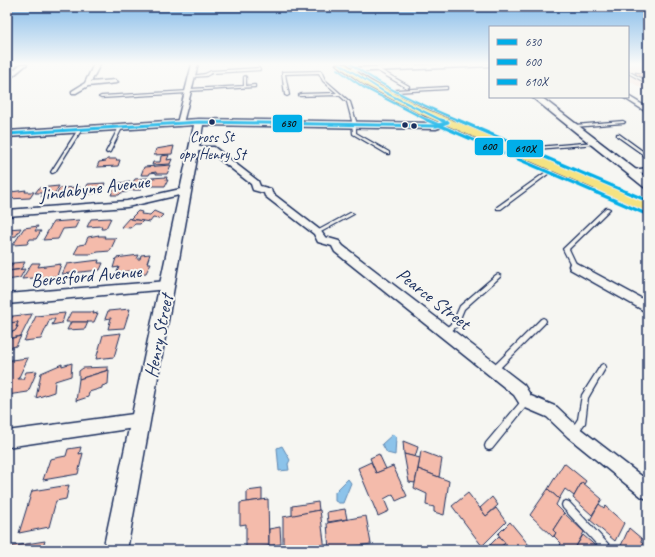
<svg xmlns="http://www.w3.org/2000/svg" width="655" height="557" font-family="Caveat,sans-serif">
<style>
.built{fill:#f5e4dd}
.water{fill:#8cc3ea;stroke:#5f88b2}
.building{fill:#f4bbab;stroke:#1b2f5e}
.lines{fill:none;stroke-linecap:round;stroke-linejoin:round}
.lane-casing{stroke:#1b2f5e;stroke-width:2.5}
.street-casing{stroke:#1b2f5e;stroke-width:3}
.secondary-casing{stroke:#1b2f5e;stroke-width:3}
.primary-casing{stroke:#1b2f5e;stroke-width:3}
.lane{fill:#f6f6f2;fill-rule:evenodd}
.street{fill:#f6f6f2;fill-rule:evenodd}
.secondary{fill:#f6f6f2;fill-rule:evenodd}
.primary{fill:#f5e382;fill-rule:evenodd}
.bus-1-far1-casing{stroke:#f6f6f2;stroke-width:3.5}
.bus-1-casing{stroke:#f6f6f2;stroke-width:5}
.bus-2-far2-casing{stroke:#f6f6f2;stroke-width:3.5}
.bus-2-far1-casing{stroke:#f6f6f2;stroke-width:5}
.bus-2-casing{stroke:#f6f6f2;stroke-width:6}
.bus-3-far2-casing{stroke:#f6f6f2;stroke-width:3.5}
.bus-3-far1-casing{stroke:#f6f6f2;stroke-width:5}
.bus-3-casing{stroke:#f6f6f2;stroke-width:6}
.bus-1-far1{stroke:#01aee8;stroke-width:2}
.bus-1{stroke:#01aee8;stroke-width:3}
.bus-2-far2{stroke:#01aee8;stroke-width:2}
.bus-2-far1{stroke:#01aee8;stroke-width:3}
.bus-2{stroke:#01aee8;stroke-width:3.5}
.bus-3-far2{stroke:#01aee8;stroke-width:2}
.bus-3-far1{stroke:#01aee8;stroke-width:3}
.bus-3{stroke:#01aee8;stroke-width:3.5}
.bus-dot{fill:#1b2f5e;stroke:#f6f6f2;stroke-width:1.5}
.labels{text-anchor:middle;stroke-width:4;stroke-linejoin:round;paint-order:stroke}
.far-bus-label{font-size:15px;fill:#1b2f5e;stroke:#f6f6f2}
.street-label{font-size:19px;fill:#1b2f5e;stroke:#f6f6f2}
.line-badge{stroke:#f6f6f2;stroke-width:1.5}
.pale-badge-label{font-size:11px;text-anchor:middle;font-weight:bold;fill:#111}
</style>
<rect width="100%" height="100%" fill="#f6f6f2"/>
<filter id="ink" filterUnits="userSpaceOnUse"><feTurbulence type="fractalNoise" baseFrequency=".025" numOctaves="2"/><feDisplacementMap in="SourceGraphic" scale="8" xChannelSelector="R" yChannelSelector="G"/><feConvolveMatrix kernelMatrix="1 2 1 2 8 2 1 2 1" color-interpolation-filters="sRGB"/></filter>
<g filter="url(#ink)">
<!-- built -->
<polygon class="built" points="628,64 648,64 648,92 628,80"/>
<!-- water -->
<g class="water">
<polygon points="393,434 396,437 395,455 387,453 382,444"/>
<polygon points="282,446 290,460 288,464 289,470 279,471 277,448"/>
<polygon points="348,479 351,483 343,503 339,503 335,501 335,492"/>
</g>
<!-- building -->
<g class="building">
<polygon points="635,72 647,74 648,77 637,76"/>
<polygon points="174,146 172,154 154,155 156,149"/>
<polygon points="169,155 167,160 172,159 170,164 152,165 153,162 160,162 161,156"/>
<polygon points="107,159 117,159 116,160 120,160 118,166 97,167 99,162 106,161"/>
<polygon points="171,165 167,174 156,174 156,172 150,173 149,175 141,175 144,167"/>
<polygon points="167,177 166,180 168,180 165,186 148,186 151,178"/>
<polygon points="148,178 145,185 142,185 141,190 128,190 135,179"/>
<polygon points="131,182 129,186 127,186 127,192 121,193 119,195 111,195 116,183"/>
<polygon points="105,183 101,193 88,194 90,190 85,190 88,184"/>
<polygon points="59,186 53,196 41,197 44,193 35,193 39,188"/>
<polygon points="80,187 76,194 56,195 60,188"/>
<polygon points="26,190 25,192 34,192 30,198 7,199 11,192"/>
<polygon points="138,211 142,212 141,214 150,215 154,211 163,215 159,219 153,218 150,222 130,219"/>
<polygon points="111,218 106,228 104,229 101,229 102,226 87,227 91,219"/>
<polygon points="129,218 130,219 143,221 140,224 135,224 130,228 121,227"/>
<polygon points="79,220 75,228 63,229 58,239 43,240 53,222"/>
<polygon points="38,226 35,231 41,231 36,239 30,239 27,244 13,245 24,228"/>
<polygon points="7,228 8,229 21,228 16,236 7,237"/>
<polygon points="99,235 98,236 105,236 104,238 116,238 110,251 98,252 91,254 74,254 79,245 85,244 88,237"/>
<polygon points="150,254 147,263 151,263 146,273 129,275 130,271 117,272 119,267 113,268 116,258 139,255 137,259 140,259 141,255"/>
<polygon points="99,260 98,263 103,263 100,270 62,274 67,264"/>
<polygon points="25,262 21,269 8,271 13,263"/>
<polygon points="13,263 8,271 25,269 20,278 7,280 7,264"/>
<polygon points="32,263 40,263 38,267 61,264 57,276 22,279"/>
<polygon points="130,309 124,328 108,329 111,318 105,319 108,311"/>
<polygon points="71,312 94,312 93,314 98,313 94,322 66,322"/>
<polygon points="65,313 62,323 52,325 55,319 50,319 41,339 24,341 36,316"/>
<polygon points="32,314 21,336 7,339 7,333 15,331 18,326 16,327 18,322 8,323 13,316"/>
<polygon points="7,316 13,316 8,323 18,322 16,327 18,326 15,331 7,333"/>
<polygon points="71,322 88,322 85,329 67,330"/>
<polygon points="121,333 114,357 96,359 103,335"/>
<polygon points="21,336 16,346 7,348 9,339"/>
<polygon points="28,358 18,379 23,379 26,372 37,371 28,392 7,395 7,367 11,360"/>
<polygon points="72,363 71,376 55,381 54,392 36,398 41,373 62,364 62,366"/>
<polygon points="108,367 108,370 79,379 79,371 83,368"/>
<polygon points="109,370 108,384 102,386 102,388 89,392 88,397 76,401 79,379"/>
<polygon points="403,441 418,447 415,457 404,454"/>
<polygon points="81,447 79,454 83,453 78,474 43,480 50,459 66,456 68,449"/>
<polygon points="421,451 442,459 439,477 418,469"/>
<polygon points="379,454 386,469 376,473 370,458"/>
<polygon points="404,454 420,458 415,483 409,482"/>
<polygon points="371,462 376,473 393,466 407,496 396,501 393,494 384,499 389,511 378,516 358,468"/>
<polygon points="564,463 586,481 584,484 582,482 574,496 565,489 559,499 548,489"/>
<polygon points="418,469 449,481 444,515 434,512 434,507 426,505 427,494 414,488"/>
<polygon points="582,482 602,499 592,515 573,498"/>
<polygon points="69,485 66,499 56,501 49,527 19,533 32,491"/>
<polygon points="262,489 262,500 247,502 247,491"/>
<polygon points="548,489 559,499 556,505 564,513 553,530 556,533 553,537 530,515"/>
<polygon points="468,493 486,516 496,508 506,522 482,546 452,506"/>
<polygon points="492,497 498,505 486,516 480,508"/>
<polygon points="268,499 269,546 246,550 246,524 240,525 240,503"/>
<polygon points="318,502 319,510 292,516 292,506"/>
<polygon points="599,504 604,508 605,506 624,523 615,541 590,520"/>
<polygon points="345,509 347,519 328,522 327,512"/>
<polygon points="320,510 325,550 283,550 283,517"/>
<polygon points="564,513 584,532 574,550 565,550 560,546 561,543 554,536 556,533 553,530"/>
<polygon points="366,516 371,544 329,550 327,523"/>
<polygon points="510,522 533,550 497,550 505,543 498,534"/>
<polygon points="280,527 281,544 269,546 269,529"/>
<polygon points="629,528 642,539 641,542 648,548 647,550 619,550"/>
<polygon points="583,535 600,550 574,550"/>
<polygon points="499,536 505,543 497,550 494,550 490,545"/>
<polygon points="45,541 42,550 7,550 7,547"/>
</g>
<g class="lines">
<!-- lane casing -->
<g class="lane-casing">
<g id="lane">
<polygon points="259,68 260,70 212,73 206,76 192,77 191,76 205,74 211,71"/>
<polygon points="377,68 409,86 409,87 407,88 376,70"/>
<polygon points="321,71 325,80 350,102 356,121 356,133 389,152 389,154 387,154 353,134 352,121 347,102 339,95 300,96 299,95 301,94 337,93 323,81 319,73 285,74 289,95 287,96 285,95 282,72"/>
<polygon points="628,71 648,82 648,84 628,73"/>
<polygon points="245,76 246,77 246,86 254,85 255,85 255,87 189,91 188,90 189,89 244,86 244,77"/>
<polygon points="446,87 447,87 447,89 396,92 386,95 384,94 396,90"/>
<polygon points="189,91 189,93 188,93 101,98 99,97 101,96"/>
<polygon points="623,121 625,122 624,123 574,127 572,126 574,125"/>
<polygon points="120,125 123,126 110,152 107,153 106,152"/>
<polygon points="79,128 82,129 55,172 53,173 52,173 51,172"/>
<polygon points="617,134 619,134 648,155 648,158 617,136"/>
<polygon points="595,142 596,142 596,144 537,149 535,148 537,147"/>
<polygon points="553,167 556,168 501,209 497,209 497,207"/>
<polygon points="606,208 608,208 610,209 569,249 577,266 576,267 572,267 563,249"/>
<polygon points="350,213 352,213 354,214 319,233 317,234 315,232"/>
<polygon points="498,274 501,276 500,277 464,309 457,326 448,334 446,335 444,334 443,332 444,330 453,322 460,306 496,275"/>
<polygon points="543,318 545,319 546,321 545,323 496,372 494,373 492,372 491,370 492,368 541,319"/>
<polygon points="603,364 605,365 606,367 588,398 585,423 577,434 574,435 571,434 570,431 578,419 582,395 601,365"/>
<polygon points="526,398 529,399 530,401 529,403 492,449 489,450 486,449 485,446 486,443 523,399"/>
<polygon points="566,501 569,502 611,547 613,550 602,550 563,508 562,505 563,502"/>
</g>
</g>
<!-- street casing -->
<g class="street-casing">
<g id="street">
<polygon points="21,64 27,64 7,81 7,76"/>
<polygon points="94,64 100,64 91,82 115,80 118,82 117,83 88,86 76,93 72,93 72,91 85,83"/>
<polygon points="192,64 198,64 183,123 180,125 177,123"/>
<polygon points="451,64 490,64 490,66 347,72 344,70 347,68"/>
<polygon points="628,96 648,108 648,113 623,97 628,97"/>
<polygon points="192,147 214,147 258,181 260,186 271,189 272,193 320,230 325,237 339,241 343,246 524,385 531,396 557,407 578,427 648,481 648,499 642,497 568,437 547,417 521,406 514,395 335,252 332,246 318,242 314,234 265,196 264,193 253,190 251,184 209,151 192,151"/>
<polygon points="648,168 648,172 632,174 628,172 632,170"/>
<polygon points="185,188 188,189 189,191 188,193 127,207 7,216 7,210 127,201"/>
<polygon points="574,262 648,302 648,313 570,269 569,266 570,263"/>
<polygon points="168,281 172,282 174,285 172,288 168,289 7,304 7,294"/>
<polygon points="141,413 146,415 148,420 146,425 141,427 7,447 7,431"/>
</g>
</g>
<!-- secondary casing -->
<g class="secondary-casing">
<g id="secondary">
<polygon points="532,97 541,97 648,179 648,188 644,187"/>
<polygon points="199,119 435,123 448,119 453,122 451,124 436,129 203,125 127,550 103,550 194,125 7,137 7,131"/>
</g>
</g>
<!-- primary casing -->
<g class="primary-casing">
<polygon id="primary" points="336,64 346,64 369,80 424,108 648,203 648,212 416,112 363,84"/>
</g>
<!-- lane -->
<use href="#lane" class="lane"/>
<!-- street -->
<use href="#street" class="street"/>
<!-- secondary -->
<use href="#secondary" class="secondary"/>
<!-- primary -->
<use href="#primary" class="primary"/>
<!-- bus-1-far1 casing -->
<g class="bus-1-far1-casing">
<polyline id="bus-1-far1" points="340,64 386,93 443,121"/>
</g>
<!-- bus-1 casing -->
<g class="bus-1-casing">
<g id="bus-1">
<polyline points="441,120 444,121"/>
<polyline points="7,134 199,122 436,126 448,122"/>
</g>
</g>
<!-- bus-2-far2 casing -->
<g class="bus-2-far2-casing">
<polyline id="bus-2-far2" points="337,69 363,87 429,121"/>
</g>
<!-- bus-2-far1 casing -->
<g class="bus-2-far1-casing">
<polyline id="bus-2-far1" points="427,120 597,193"/>
</g>
<!-- bus-2 casing -->
<g class="bus-2-casing">
<polyline id="bus-2" points="595,192 646,214"/>
</g>
<!-- bus-3-far2 casing -->
<g class="bus-3-far2-casing">
<path id="bus-3-far2" d="M351,64C384,88 422,105 460,121"/>
</g>
<!-- bus-3-far1 casing -->
<g class="bus-3-far1-casing">
<polyline id="bus-3-far1" points="458,120 629,193"/>
</g>
<!-- bus-3 casing -->
<g class="bus-3-casing">
<polyline id="bus-3" points="627,192 648,201"/>
</g>
<!-- bus-1-far1 -->
<use href="#bus-1-far1" class="bus-1-far1"/>
<!-- bus-1 -->
<use href="#bus-1" class="bus-1"/>
<!-- bus-2-far2 -->
<use href="#bus-2-far2" class="bus-2-far2"/>
<!-- bus-2-far1 -->
<use href="#bus-2-far1" class="bus-2-far1"/>
<!-- bus-2 -->
<use href="#bus-2" class="bus-2"/>
<!-- bus-3-far2 -->
<use href="#bus-3-far2" class="bus-3-far2"/>
<!-- bus-3-far1 -->
<use href="#bus-3-far1" class="bus-3-far1"/>
<!-- bus-3 -->
<use href="#bus-3" class="bus-3"/>
</g>
</g>
<!-- sky -->
<linearGradient id="sky" x2="0" y2="1"><stop stop-color="#83bae9"/><stop offset="0.45" stop-color="#fbfbf9"/><stop offset="1" stop-color="#fbfbf9" stop-opacity="0"/></linearGradient>
<rect width="655" height="142" fill="url(#sky)"/>
<!-- markers -->
<g class="bus-dot">
<circle cx="212" cy="122" r="3.5"/>
<circle cx="405" cy="125" r="3.5"/>
<circle cx="414" cy="126" r="3.5"/>
</g>
<g class="labels">
<!-- far-bus labels -->
<g class="far-bus-label">
<text x="212" y="142">Cross St<tspan x="212" dy="17">opp Henry St</tspan></text>
</g>
<!-- street labels -->
<g class="street-label">
<text transform="translate(94 187) rotate(-7)" y="7">Jindabyne Avenue</text>
<text transform="translate(86 275) rotate(-5)" y="7">Beresford Avenue</text>
<text transform="translate(434 298) rotate(38)" y="7">Pearce Street</text>
<text transform="translate(158 336) rotate(-79)" y="7">Henry Street</text>
</g>
</g>
<g class="line-badge">
<rect x="272" y="114" width="31" height="19" rx="4" fill="#01aee8"/>
<rect x="474" y="137" width="30" height="19" rx="4" fill="#01aee8"/>
<rect x="506" y="139" width="38" height="19" rx="4" fill="#01aee8"/>
</g>
<g class="pale-badge-label">
<text x="288" y="127">630</text>
<text x="489" y="150">600</text>
<text x="525" y="152">610X</text>
</g>
<!-- margin -->
<rect width="655" height="557" fill="none" stroke="#f6f6f2" stroke-width="24"/>
<rect x="12" y="12" width="631" height="533" fill="none" stroke="#1b2f5e" stroke-width="1.5" filter="url(#ink)"/>
<!-- legend -->
<rect x="489" y="26" width="140" height="72" fill="#f6f6f2" stroke="#9ea6b7"/>
<rect x="497" y="39" width="20" height="6" fill="#01aee8" stroke="#9ea6b7"/>
<text x="525" y="46" font-size="12" fill="#1b2f5e">630</text>
<rect x="497" y="59" width="20" height="6" fill="#01aee8" stroke="#9ea6b7"/>
<text x="525" y="66" font-size="12" fill="#1b2f5e">600</text>
<rect x="497" y="79" width="20" height="6" fill="#01aee8" stroke="#9ea6b7"/>
<text x="525" y="86" font-size="12" fill="#1b2f5e">610X</text>
</svg>
